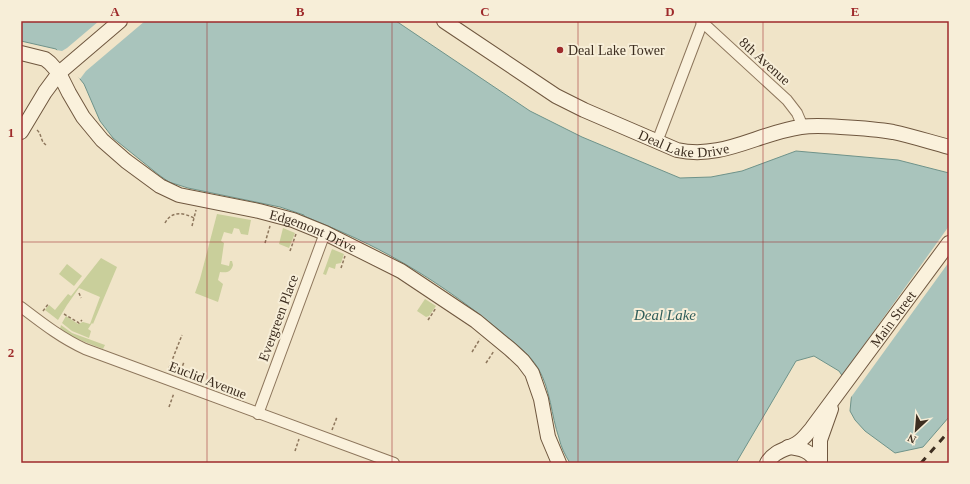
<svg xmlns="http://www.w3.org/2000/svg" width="970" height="484" font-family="Georgia,serif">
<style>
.green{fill:#c9cf9b}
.water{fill:#a9c4bc;stroke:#6f938a}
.pier{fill:#f0e4c8}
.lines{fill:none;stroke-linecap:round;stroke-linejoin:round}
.street-casing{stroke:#8d765c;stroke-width:12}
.secondary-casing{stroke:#6f573f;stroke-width:16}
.path{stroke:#8d765c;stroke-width:1.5;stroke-dasharray:3 2;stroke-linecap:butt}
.street{stroke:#faf1dc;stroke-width:10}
.secondary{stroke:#faf1dc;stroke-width:14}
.rail{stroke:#3d2e20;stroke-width:3;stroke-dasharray:7 7;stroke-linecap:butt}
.grid{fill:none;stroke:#9e2a2b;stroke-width:1;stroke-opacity:0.55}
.poi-dot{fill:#9e2a2b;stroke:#f7eed8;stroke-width:1.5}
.labels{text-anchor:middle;stroke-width:4;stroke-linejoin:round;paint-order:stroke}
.poi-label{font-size:14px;fill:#3d2e20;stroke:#f7eed8;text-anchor:start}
.street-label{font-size:14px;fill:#3d2e20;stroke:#f7eed8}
.water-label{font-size:15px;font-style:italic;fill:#2f5d5a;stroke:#f7eed8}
.neatline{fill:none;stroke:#9e2a2b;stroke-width:1.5}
.grid-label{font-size:13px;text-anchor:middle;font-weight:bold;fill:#9e2a2b}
</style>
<rect width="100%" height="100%" fill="#f0e4c8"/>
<!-- green -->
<g class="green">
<path d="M217,214L251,220L248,235L241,234L239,229L234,228L232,234L224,232L221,241L224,243L221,264L229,266L230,261H232L233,265C231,272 227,273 220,272L218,280L223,284L218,302L195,293L200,279Z"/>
<polygon points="283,228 295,233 289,248 279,244"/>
<polygon points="332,249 344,254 341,263 336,264 335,269 329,267 326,275 323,274"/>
<polygon points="101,258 117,267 93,324 92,323 88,329 91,331 89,338 72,331 62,323 66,316 78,324 83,322 90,324 100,297 79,288 67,305 58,320 45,310 49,305 55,310 68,294 71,296"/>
<polygon points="67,264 82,276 74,286 59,274"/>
<polygon points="425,299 436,306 429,316 426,317 417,311"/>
<polygon points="61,325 72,333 105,345 103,349 72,337 60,329"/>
</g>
<!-- water -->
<path class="water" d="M21,21H396L530,111L582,137L680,178L711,177L742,171L796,151L898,160L949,173V417L923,447L895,453L865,431L855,420L850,411L852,390L839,371L814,356L796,361L736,463H570C565,455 561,447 559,438C551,415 551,390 538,368C529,353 513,342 499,330C465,302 428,276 389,255C362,240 333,228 304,216V215L280,207L188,188L169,182L159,175L113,138L100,121L84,84L56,49L21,41Z"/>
<!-- pier -->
<g class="pier">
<polygon points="99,21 145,21 86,71 80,79 76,76 57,54 56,50 62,51 67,48"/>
<polygon points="949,226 949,262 849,400 850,390 841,377"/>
</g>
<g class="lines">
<!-- street casing -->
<g class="street-casing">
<g id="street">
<polyline points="701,21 787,100 797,113 803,127"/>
<polyline points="657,142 703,21"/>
<path d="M21,307C42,323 61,338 85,349L394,463"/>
<polyline points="258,414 325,233"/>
</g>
</g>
<!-- secondary casing -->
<g class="secondary-casing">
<g id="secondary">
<path id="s1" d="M444,21L556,96L584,110L677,150C722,160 758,133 801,127C814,125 828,126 841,127C859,128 876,129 893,132C912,136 930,142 949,147"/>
<path id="s2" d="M21,53L45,59L50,63L59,73L69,93L83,117L102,140L126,161L160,186L179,195L259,211L293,220L325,233L401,271L476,321L510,349L523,361L532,373L541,399L548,437L559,463"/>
<polyline points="21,132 45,92 59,73 120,21"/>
<path d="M788,447C801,448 811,451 817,463"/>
<path id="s3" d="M767,463C774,451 785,450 796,444C803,440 807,434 812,428L949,243"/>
<polyline points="820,463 820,440 831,409"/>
</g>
</g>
<!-- path -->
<g class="path">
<path d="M37,130C42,134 40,141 46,145"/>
<path d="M165,223C172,210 184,213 194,218"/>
<polyline points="192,226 196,210"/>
<polyline points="265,243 270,226"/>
<polyline points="290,251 296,234"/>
<polyline points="341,268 345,256"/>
<polyline points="79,293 81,298"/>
<polyline points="43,311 49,303"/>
<polyline points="64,314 79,323 82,320"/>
<polyline points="428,320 436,308"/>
<polyline points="472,352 480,339"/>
<polyline points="486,363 494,351"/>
<polyline points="169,368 182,335"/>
<polyline points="179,375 184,362"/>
<polyline points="169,407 174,393"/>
<polyline points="332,430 337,417"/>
<polyline points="295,451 299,439"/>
</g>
<!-- street -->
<use href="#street" class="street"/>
<!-- secondary -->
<use href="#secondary" class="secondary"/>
<!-- rail -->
<polyline class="rail" points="921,463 949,431"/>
</g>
<!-- grid -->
<path class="grid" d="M207,21V463M392,21V463M578,21V463M763,21V463M21,242H949"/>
<!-- markers -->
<circle class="poi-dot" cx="560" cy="50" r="4"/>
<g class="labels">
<!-- poi labels -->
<g class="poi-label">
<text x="568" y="55">Deal Lake Tower</text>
</g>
<!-- street labels -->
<g class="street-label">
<text transform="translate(765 61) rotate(42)" y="5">8th Avenue</text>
<text dy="5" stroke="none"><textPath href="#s1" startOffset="273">Deal Lake Drive</textPath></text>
<text dy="5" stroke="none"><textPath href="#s2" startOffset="359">Edgemont Drive</textPath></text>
<text transform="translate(278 318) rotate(-70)" y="5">Evergreen Place</text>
<text dy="5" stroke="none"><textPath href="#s3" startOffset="194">Main Street</textPath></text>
<text transform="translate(208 380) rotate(21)" y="5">Euclid Avenue</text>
</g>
<!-- water labels -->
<g class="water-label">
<text x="665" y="320">Deal Lake</text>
</g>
</g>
<!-- border -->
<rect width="970" height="484" fill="none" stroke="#f7eed8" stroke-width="44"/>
<!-- north arrow -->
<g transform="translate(916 430) rotate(206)" stroke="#f7eed8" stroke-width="3" paint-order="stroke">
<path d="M0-3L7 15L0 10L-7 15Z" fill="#3d2e20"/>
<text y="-6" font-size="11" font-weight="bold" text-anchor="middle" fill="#3d2e20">N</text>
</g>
<rect x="22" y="22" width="926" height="440" class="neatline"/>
<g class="grid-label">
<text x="115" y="16">A</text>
<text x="300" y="16">B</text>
<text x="485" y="16">C</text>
<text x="670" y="16">D</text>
<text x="855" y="16">E</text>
<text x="11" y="137">1</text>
<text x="11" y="357">2</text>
</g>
</svg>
